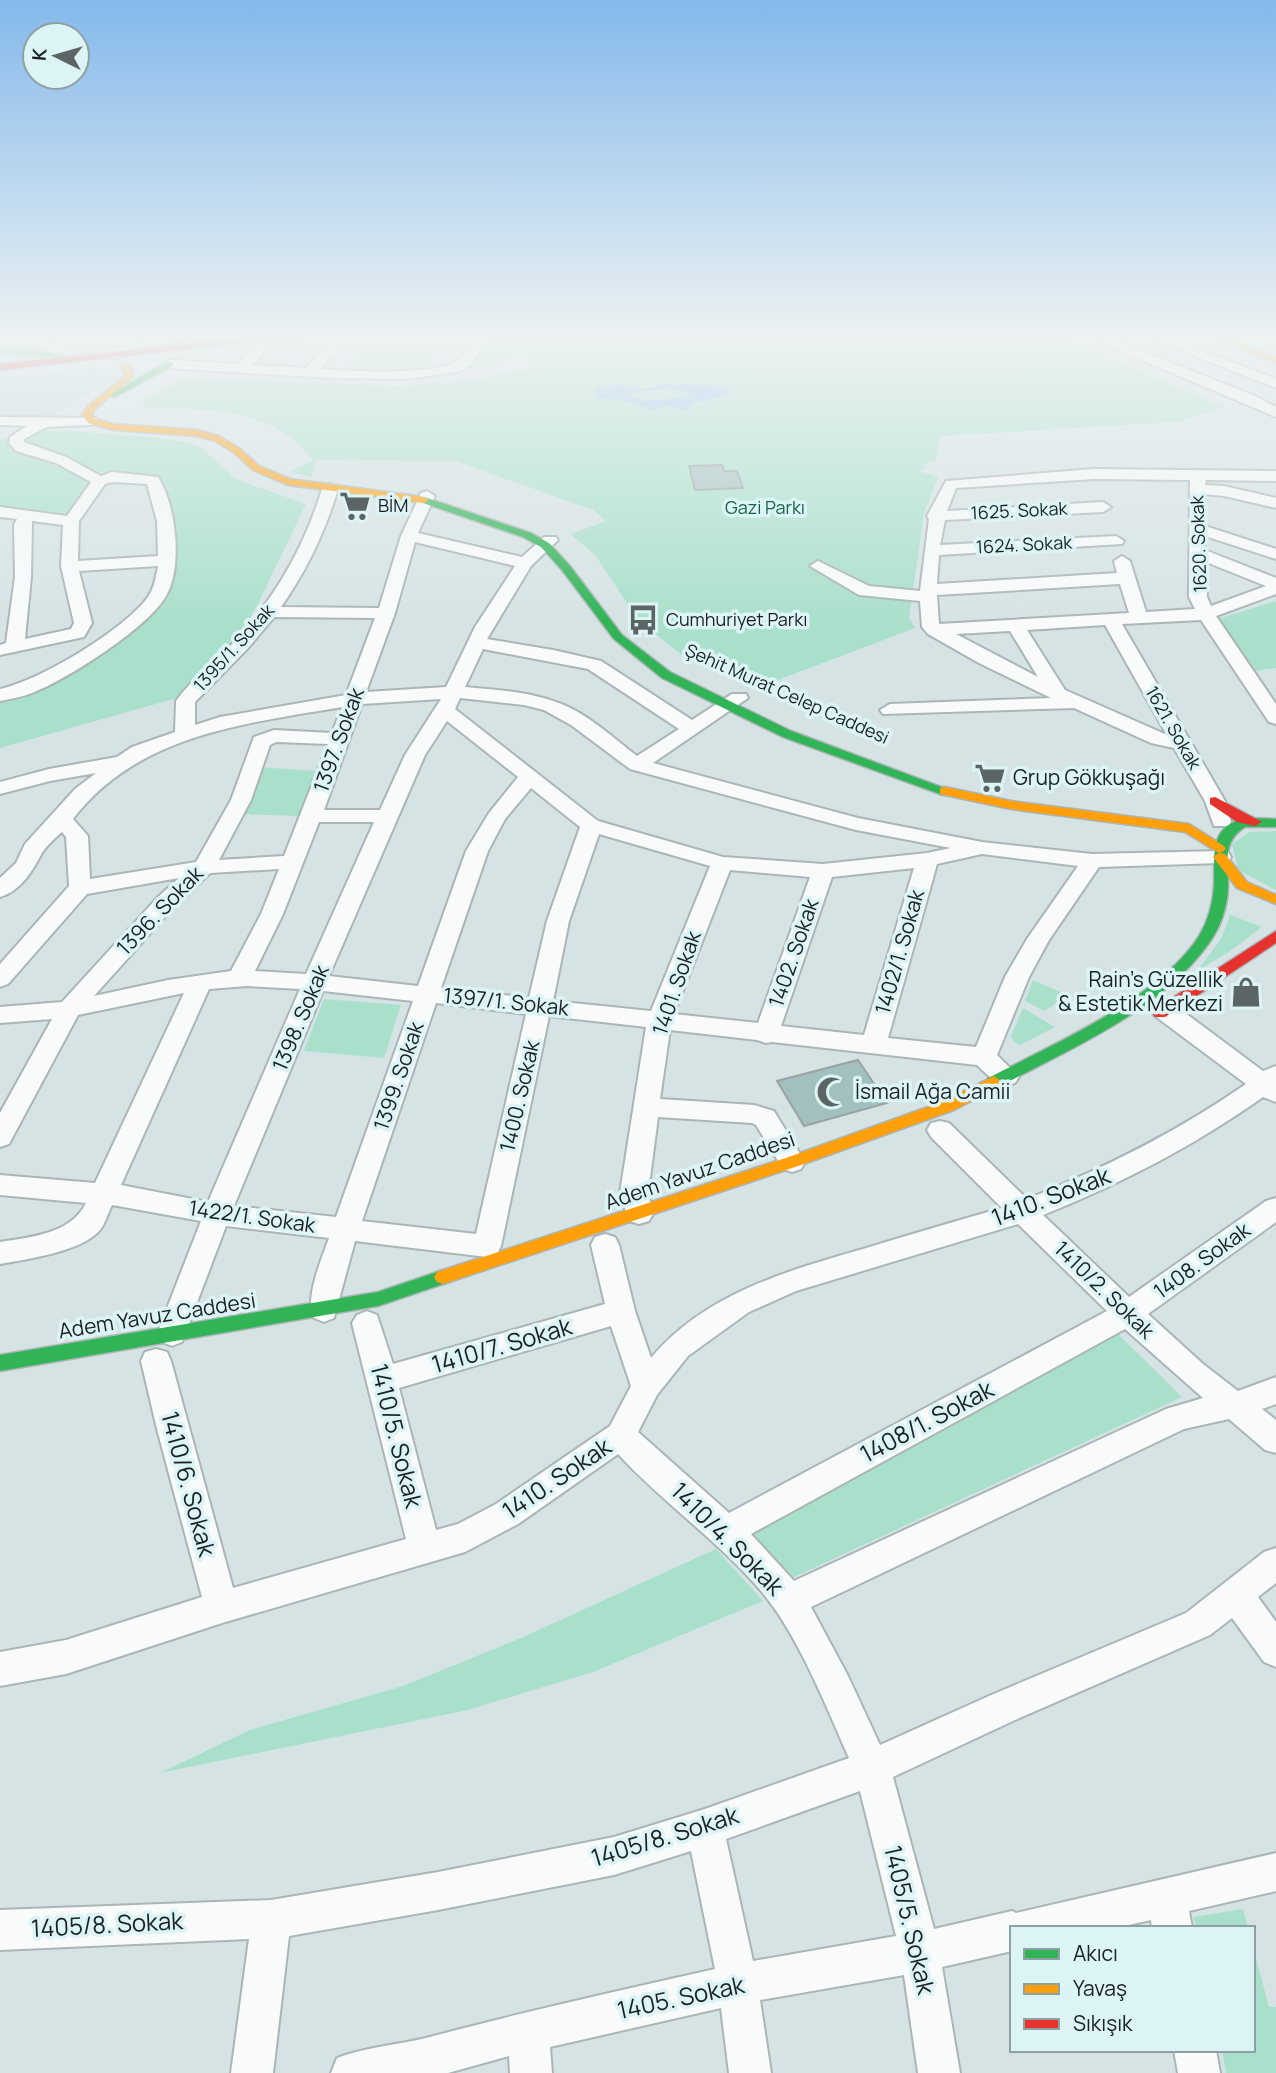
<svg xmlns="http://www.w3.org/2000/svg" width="1276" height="2073" font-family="Manrope,sans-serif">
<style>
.built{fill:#c2d9dc}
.green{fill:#a9e0cb}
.water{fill:#8ec1ef;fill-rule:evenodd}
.building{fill:#a1c0bf;stroke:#9aa3a3;stroke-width:2}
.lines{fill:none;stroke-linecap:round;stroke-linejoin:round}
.street-casing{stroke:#abb5b6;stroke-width:4}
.fast-casing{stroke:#abb5b6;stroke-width:3}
.slow-casing{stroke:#abb5b6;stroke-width:3}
.jam-casing{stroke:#abb5b6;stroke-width:3}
.street{fill:#f9fbfb;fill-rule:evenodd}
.fast{fill:#30b455;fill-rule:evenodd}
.slow{fill:#ff9f0a;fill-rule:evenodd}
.jam{fill:#e5322d;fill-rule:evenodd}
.labels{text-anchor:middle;stroke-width:7;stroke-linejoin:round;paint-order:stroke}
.far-poi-label{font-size:18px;fill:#192122;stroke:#ddf4f7;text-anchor:start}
.far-park-label{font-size:18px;fill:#156649;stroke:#ddf4f7}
.far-street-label{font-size:18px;fill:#192122;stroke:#ddf4f7}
.street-label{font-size:21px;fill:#192122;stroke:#ddf4f7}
.poi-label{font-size:21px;fill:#192122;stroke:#ddf4f7;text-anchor:start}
.near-street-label{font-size:24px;fill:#192122;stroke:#ddf4f7}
</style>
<rect width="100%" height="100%" fill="#d6e3e4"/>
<!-- built -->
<polygon class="built" points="98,368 116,377 47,419 0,417 0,377"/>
<!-- green -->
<g class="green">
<path d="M491,334H1054L1224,407L1177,422L940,436L936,460L923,464L926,468L920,471L938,477L924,514L909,618L915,628L754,689L686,658L639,621L596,556L571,534L606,521L593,510L455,461L317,460L311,477L290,472L313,460C268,404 209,411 143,407L144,400L187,378L401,386L465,381L537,367L522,357L468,369Z"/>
<polygon points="435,348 426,369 407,372 345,372 359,354"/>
<polygon points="40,429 152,437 191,443 203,449 235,479 306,504 257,606 235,643 177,698 0,748 0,701 36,693 127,635 162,606 174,583 175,544 167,487 158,475 96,472 23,445 28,437"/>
<polygon points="5,438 11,439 10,450 87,477 89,484 68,515 0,507 0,441"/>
<polygon points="1276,601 1276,668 1254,671 1218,619"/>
<polygon points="257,767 317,771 299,816 236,814"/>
<polygon points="1276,831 1276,890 1238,870 1232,844 1250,832"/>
<polygon points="1230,915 1262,927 1229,952 1198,970 1221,939"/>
<polygon points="1033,980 1067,995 1045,1011 1025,1001"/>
<polygon points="324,999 401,1005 384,1058 304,1051"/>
<polygon points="1023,1008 1055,1027 1020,1045 1014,1042 1011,1036"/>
<polygon points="1117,1333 1182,1397 792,1578 746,1532"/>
<polygon points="716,1549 763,1601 593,1672 468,1710 160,1773 250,1730 403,1686 521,1638"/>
<polygon points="1243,1909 1248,1928 1196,1928 1194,1917"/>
<polygon points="1253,1947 1269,2007 1276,2007 1276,2073 1226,2073 1222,2050 1253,2050"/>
</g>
<!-- water -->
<path class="water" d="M620,384L635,389L655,388L657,384L717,385L726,389L729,393C719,400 703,399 691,404L689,411L665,405L653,410L623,400L595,398V388ZM670,388L690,394C680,400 643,402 631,397V393Z"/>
<!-- building -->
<g class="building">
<polygon points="722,465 724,471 737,471 743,488 695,490 689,466"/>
<polygon points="858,1060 887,1103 804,1126 777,1081"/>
</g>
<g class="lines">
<!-- street casing -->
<g class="street-casing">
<g id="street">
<polygon points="0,334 12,334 0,341"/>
<polygon points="67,334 82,334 53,357 43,357 43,351"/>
<polygon points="131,334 146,334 119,358 109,358 109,352"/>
<path d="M337,334H351L320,369C347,371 440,376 459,360C467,354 472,342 478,334H491L471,365L461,371L407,379L330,378L169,368L162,364L169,360L237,364L264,338L269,337L276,341L252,365L306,368Z"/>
<polygon points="1081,334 1099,334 1255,396 1276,407 1276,417"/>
<polygon points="1140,334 1158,334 1276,379 1276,388"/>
<path d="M0,417L96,418L98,421L91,425L47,427L24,439V442L66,457L101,476L112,472L158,477C176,505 183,567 166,596C148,628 66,680 32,693C22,697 10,699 0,701V689C39,681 124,630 148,597C154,589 156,577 158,566L79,571L92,623L84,637L0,655V645L6,643L15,577L14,525L17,519L0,517V507L67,516L91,482L56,463L16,451L9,443L10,437L27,426L0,425ZM113,482L147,484L157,521L158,556L78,561L79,521L105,484ZM32,521L63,525L61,566L74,623L71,629L25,639L31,577Z"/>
<path d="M1094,469L1276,471V481L1206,480L1205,485L1224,486L1276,498V508L1224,496L1204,494L1205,526L1276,549V559L1205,536V550L1276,578V594L1216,616L1276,704V724L1269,722L1201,620L1122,624L1225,801L1231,822L1228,826H1214L1205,801L1174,748L1151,743L1074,708L883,714L880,710L890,704L1051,698L979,663L928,634L922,627L920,601L859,595L810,566L818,561L869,586L920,591L929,519L927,516L946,481ZM1094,479L1190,480L1189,597L1195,609L1146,612L1130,561L1122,556L1114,561L1117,573L937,584L939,555L1122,544L1124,541L1116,536L940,545L945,520L1103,512L1111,507L1103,502L947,511L956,488ZM1206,562L1266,586L1211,606L1207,597ZM1120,584L1129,613L939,624L937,595ZM1105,625L1167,735L1065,690L1027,630ZM1010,631L1038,677L956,634Z"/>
<path d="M330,484L338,489C325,532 307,570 281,607L379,608L401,536L421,493L427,491L435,496L418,533L522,557L544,537H556L558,540L531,566L487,639L553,650L601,661L692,720L732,694H746L748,698L653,763L858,818L982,842L1092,854L1220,851L1228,852L1231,857L1228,862L1220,863L1099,867L1049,940L1029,977L997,1055L1019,1077L1015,1083C998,1088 989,1076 977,1065L772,1042L766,1043L757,1040L670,1030L660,1099L754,1105L774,1111L805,1162L801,1169L792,1172L783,1169L756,1125L752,1123L658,1117L648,1193L653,1214L649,1221L639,1224L629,1221L620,1193L646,1027L549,1016L501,1246L497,1254L487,1257L355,1241L334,1318L324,1322L314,1318C304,1299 322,1258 329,1238L226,1226L182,1342L172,1346L162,1342L157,1334L201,1221L112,1205C108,1213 105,1224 100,1230C81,1252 27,1259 0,1264V1242C31,1237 71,1234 86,1203L0,1195V1175L95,1183L184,993L78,1015L9,1144L0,1147V1113L52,1019L0,1023V1007L62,1002L157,898L179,878L87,894L8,984L0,987V964L69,886L66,837L62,832C55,838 47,845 42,853C33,870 21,891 0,897V878L16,863L25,844L75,789L96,773L50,781L0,794V782L49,769L117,757L132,747L175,732L176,701C193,677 218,660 237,639C277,595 305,545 322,489ZM415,542L515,566L475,627L446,687L366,692L395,613ZM274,617L375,618L346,695L220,717L195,725V702L249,647ZM483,649L588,669L679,729L637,756C612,737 586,712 556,702C527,691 495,690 465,687ZM460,698L524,705L544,710L571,725L630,769L856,830L951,848L927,853L823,864L723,857L598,821L455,709ZM441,699L405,755L380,810H324L362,704ZM342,707L332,733L274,730L254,737L231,800L196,862L90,879L88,836L73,819C138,734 244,724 342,707ZM447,721L518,777L489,813L466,851L418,986L329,976L425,755ZM276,742L328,744L284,856L219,860L251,800L270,745ZM531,788L580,827L547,921L529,998L441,988L488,851L505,819ZM319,822H374L306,974L255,971L283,914ZM599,834L710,866L651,1011L553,1001L569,921ZM982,854L1078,866L1027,939L1005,977L976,1047L888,1038L937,864ZM914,868L864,1035L781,1026L832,877ZM279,869L261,914L231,971L168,980L94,996L173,908L210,873ZM730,870L810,877L758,1023L674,1014ZM247,986L300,989L208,1202L121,1185L209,989ZM323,991L413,1001L336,1217L234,1206ZM436,1003L526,1014L476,1234L362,1221Z"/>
<path d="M1164,1002L1173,1004L1263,1071L1276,1066V1102L1263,1097C1194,1146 1122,1183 1043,1215L1129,1297L1266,1201L1276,1198V1222L1148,1314L1203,1364L1238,1391L1276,1377V1404L1262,1409L1276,1420V1453L1265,1450L1229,1419L1184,1429L811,1607L848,1676L880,1745L989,1696L1186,1613L1264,1552L1276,1548V1583L1258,1597L1276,1622V1667L1264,1662L1232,1618L1210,1635L1015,1720L893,1777L934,1929L1012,1911L1016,1913L1276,1853V1891L1189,1911L1192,1928H1152L1151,1920L1115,1928H1012V1951L942,1967L960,2073H918L904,1975L760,2000L771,2073H729L721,2008L550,2047L552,2073H510L509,2056L448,2073H331L337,2058C366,2047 397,2045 426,2038C522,2012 618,1991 715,1969L691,1851L614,1875L438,1910L289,1936L273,2073H231L249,1939L0,1950V1910L271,1900L438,1872L614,1837L705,1809L849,1758C826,1706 798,1635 762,1592C719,1541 663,1503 618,1454L518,1524L465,1552L222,1623L66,1674L0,1686V1652L66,1640L202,1597L157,1429L141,1361L145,1352L156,1349L167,1352L171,1361L233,1588L406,1539L352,1323L357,1315L367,1311L377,1315L393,1364L605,1304L591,1245L595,1237L605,1234L615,1237L619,1245L635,1311L651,1358C705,1294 786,1271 863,1249C909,1235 955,1221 1002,1208L931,1137L927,1130L931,1123L940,1121L949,1123L1027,1199C1105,1168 1177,1132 1246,1084L1155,1016L1152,1010L1155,1004ZM1018,1224L1107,1311L729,1513L638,1432L657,1395L688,1356L749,1312L796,1291ZM611,1326L631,1386L610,1426L496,1504L458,1524L436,1530L399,1388ZM1125,1329L1203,1398L1166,1409L794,1581L751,1534ZM860,1791L896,1936L753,1961L726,1839Z"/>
<polygon points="1174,2050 1216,2050 1220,2073 1178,2073"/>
</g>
</g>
<!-- fast casing -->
<g class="fast-casing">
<g id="fast">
<polygon points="196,334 207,334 169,350 162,348"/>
<polygon points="317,334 344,334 269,344 265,341"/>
<polygon points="0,348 48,351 71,359 67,362 48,357 0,354"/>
<polygon points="169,361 173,364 172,366 115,397 108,395"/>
<polygon points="424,497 531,533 549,543 570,566 622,635 670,672 791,731 952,791 945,795 940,794 783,737 662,678 614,639 562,570 541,547 523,537 420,502 419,500"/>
<path d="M1247,818L1276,819V827H1245C1221,842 1229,864 1228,889C1227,908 1220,928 1209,943C1162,1010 1070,1049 1000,1086H988L986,1082L988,1078C1052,1045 1160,998 1199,936C1208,921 1213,903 1214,885C1215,856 1208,825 1247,818Z"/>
<polygon points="443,1270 449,1272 452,1277 449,1282 378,1306 0,1371 0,1355 378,1292"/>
</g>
</g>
<!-- slow casing -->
<g class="slow-casing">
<g id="slow">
<polygon points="1202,334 1213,334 1276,357 1276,363"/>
<polygon points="120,364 126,364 132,369 133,377 94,410 92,414 95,419 114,424 196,430 219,436 239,448 259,466 290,479 424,497 429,500 424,503 288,485 253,470 233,452 213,440 196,436 114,430 88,423 82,414 88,406 125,376"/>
<polygon points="945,787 1011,801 1189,824 1224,846 1226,849 1220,853 1225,854 1247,882 1276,895 1276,904 1237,888 1213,857 1219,853 1185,832 1011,809 940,794 940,788"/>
<polygon points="994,1076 1002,1082 1000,1086 954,1110 798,1166 443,1284 437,1282 434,1277 437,1272 786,1158 942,1102"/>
</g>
</g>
<!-- jam casing -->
<g class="jam-casing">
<g id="jam">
<polygon points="276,334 300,334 296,337 0,370 0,364"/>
<polygon points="1215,797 1262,822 1255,826 1237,822 1210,804 1210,798"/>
<polygon points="1276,931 1276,943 1165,1017 1155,1017 1152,1013 1155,1009"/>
</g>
</g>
<!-- street -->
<use href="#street" class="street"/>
<!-- fast -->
<use href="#fast" class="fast"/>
<!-- slow -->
<use href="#slow" class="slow"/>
<!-- jam -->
<use href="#jam" class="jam"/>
</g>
<!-- sky -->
<linearGradient id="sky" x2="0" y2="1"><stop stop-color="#84b9eb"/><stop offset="0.54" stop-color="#edf2f3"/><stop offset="1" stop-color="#edf2f3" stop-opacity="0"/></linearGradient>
<rect width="1276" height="624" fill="url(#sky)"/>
<!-- icons -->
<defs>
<g id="supermarket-bare" transform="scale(2.415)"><path d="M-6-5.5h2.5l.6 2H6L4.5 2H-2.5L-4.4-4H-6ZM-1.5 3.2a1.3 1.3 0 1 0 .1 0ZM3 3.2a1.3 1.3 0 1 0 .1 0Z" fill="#5b6566" stroke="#ddf4f7" stroke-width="2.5" paint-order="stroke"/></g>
<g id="bus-bare" transform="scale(2.415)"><path d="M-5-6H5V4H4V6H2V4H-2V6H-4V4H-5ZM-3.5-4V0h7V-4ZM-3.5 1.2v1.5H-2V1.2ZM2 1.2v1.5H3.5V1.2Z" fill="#5b6566" stroke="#ddf4f7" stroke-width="2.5" paint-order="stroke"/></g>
<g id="shop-bare" transform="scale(2.415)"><path d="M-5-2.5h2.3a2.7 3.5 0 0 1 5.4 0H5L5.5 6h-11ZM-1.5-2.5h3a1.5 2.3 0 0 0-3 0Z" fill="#5b6566" stroke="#ddf4f7" stroke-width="2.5" paint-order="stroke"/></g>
<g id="mosque-bare" transform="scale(2.415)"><path d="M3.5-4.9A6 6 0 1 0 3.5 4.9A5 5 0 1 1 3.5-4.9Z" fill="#5b6566" stroke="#ddf4f7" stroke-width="2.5" paint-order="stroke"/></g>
</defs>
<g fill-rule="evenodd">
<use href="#supermarket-bare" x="355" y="506"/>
<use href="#bus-bare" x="643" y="620"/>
<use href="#supermarket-bare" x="990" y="778"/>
<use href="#shop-bare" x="1246" y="992"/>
<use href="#mosque-bare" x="832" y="1092"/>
</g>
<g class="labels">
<!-- far-poi labels -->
<g class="far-poi-label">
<text x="378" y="512">BİM</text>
<text x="666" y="626">Cumhuriyet Parkı</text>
</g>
<!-- far-park labels -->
<g class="far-park-label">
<text x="765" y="514">Gazi Parkı</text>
</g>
<!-- far-street labels -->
<g class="far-street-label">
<text transform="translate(1019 511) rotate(-3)" y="6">1625. Sokak</text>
<text transform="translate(1199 544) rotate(-92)" y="6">1620. Sokak</text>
<text transform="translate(1024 545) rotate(-3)" y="6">1624. Sokak</text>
<text transform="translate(234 648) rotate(-48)" y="6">1395/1. Sokak</text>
<text transform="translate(787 694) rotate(24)" y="6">Şehit Murat Celep Caddesi</text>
<text transform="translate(1173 728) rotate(60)" y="6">1621. Sokak</text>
</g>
<!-- street labels -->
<g class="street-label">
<text transform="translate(339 740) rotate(-70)" y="7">1397. Sokak</text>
<text transform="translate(160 911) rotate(-46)" y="7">1396. Sokak</text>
<text transform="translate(900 952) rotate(-74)" y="7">1402/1. Sokak</text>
<text transform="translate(794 953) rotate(-71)" y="7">1402. Sokak</text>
<text transform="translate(677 983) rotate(-71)" y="7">1401. Sokak</text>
<text transform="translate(506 1002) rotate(6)" y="7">1397/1. Sokak</text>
<text transform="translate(301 1018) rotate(-67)" y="7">1398. Sokak</text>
<text transform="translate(399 1076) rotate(-71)" y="7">1399. Sokak</text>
<text transform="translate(520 1096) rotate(-77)" y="7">1400. Sokak</text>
<text transform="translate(700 1171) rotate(-19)" y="7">Adem Yavuz Caddesi</text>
<text transform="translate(252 1217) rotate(8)" y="7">1422/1. Sokak</text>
<text transform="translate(1202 1261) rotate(-36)" y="7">1408. Sokak</text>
<text transform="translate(1104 1290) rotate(44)" y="7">1410/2. Sokak</text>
<text transform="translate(157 1316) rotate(-9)" y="7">Adem Yavuz Caddesi</text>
</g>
<!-- poi labels -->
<g class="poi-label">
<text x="1013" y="785">Grup Gökkuşağı</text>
<text x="1223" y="987" text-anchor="end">Rain's Güzellik<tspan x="1223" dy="24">&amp; Estetik Merkezi</tspan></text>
<text x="855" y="1099">İsmail Ağa Camii</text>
</g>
<!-- near-street labels -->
<g class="near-street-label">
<text transform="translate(1051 1197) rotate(-21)" y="8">1410. Sokak</text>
<text transform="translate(502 1346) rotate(-16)" y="8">1410/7. Sokak</text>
<text transform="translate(927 1422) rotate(-28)" y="8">1408/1. Sokak</text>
<text transform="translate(396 1436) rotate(76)" y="8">1410/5. Sokak</text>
<text transform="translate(557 1479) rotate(-34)" y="8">1410. Sokak</text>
<text transform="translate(188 1484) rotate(75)" y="8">1410/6. Sokak</text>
<text transform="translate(727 1539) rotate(45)" y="8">1410/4. Sokak</text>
<text transform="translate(665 1837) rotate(-17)" y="8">1405/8. Sokak</text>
<text transform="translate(909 1920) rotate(77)" y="8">1405/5. Sokak</text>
<text transform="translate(107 1925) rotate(-3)" y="8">1405/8. Sokak</text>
<text transform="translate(681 1998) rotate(-12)" y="8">1405. Sokak</text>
</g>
</g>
<!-- legend -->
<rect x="1010" y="1926" width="245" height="126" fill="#ddf4f7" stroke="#8fa0a2" stroke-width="2"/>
<rect x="1024" y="1949" width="35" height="10" fill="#30b455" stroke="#8fa0a2" stroke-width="2"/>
<text x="1073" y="1961" font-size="21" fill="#192122">Akıcı</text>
<rect x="1024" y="1984" width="35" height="10" fill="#ff9f0a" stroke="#8fa0a2" stroke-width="2"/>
<text x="1073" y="1996" font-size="21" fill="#192122">Yavaş</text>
<rect x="1024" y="2019" width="35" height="10" fill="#e5322d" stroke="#8fa0a2" stroke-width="2"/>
<text x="1073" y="2031" font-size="21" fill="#192122">Sıkışık</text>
<!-- north arrow -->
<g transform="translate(56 56) rotate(275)"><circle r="33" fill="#ddf4f7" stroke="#8fa0a2" stroke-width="2"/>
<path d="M0-5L12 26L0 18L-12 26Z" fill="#5b6566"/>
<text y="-10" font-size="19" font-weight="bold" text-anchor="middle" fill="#192122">K</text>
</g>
</svg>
